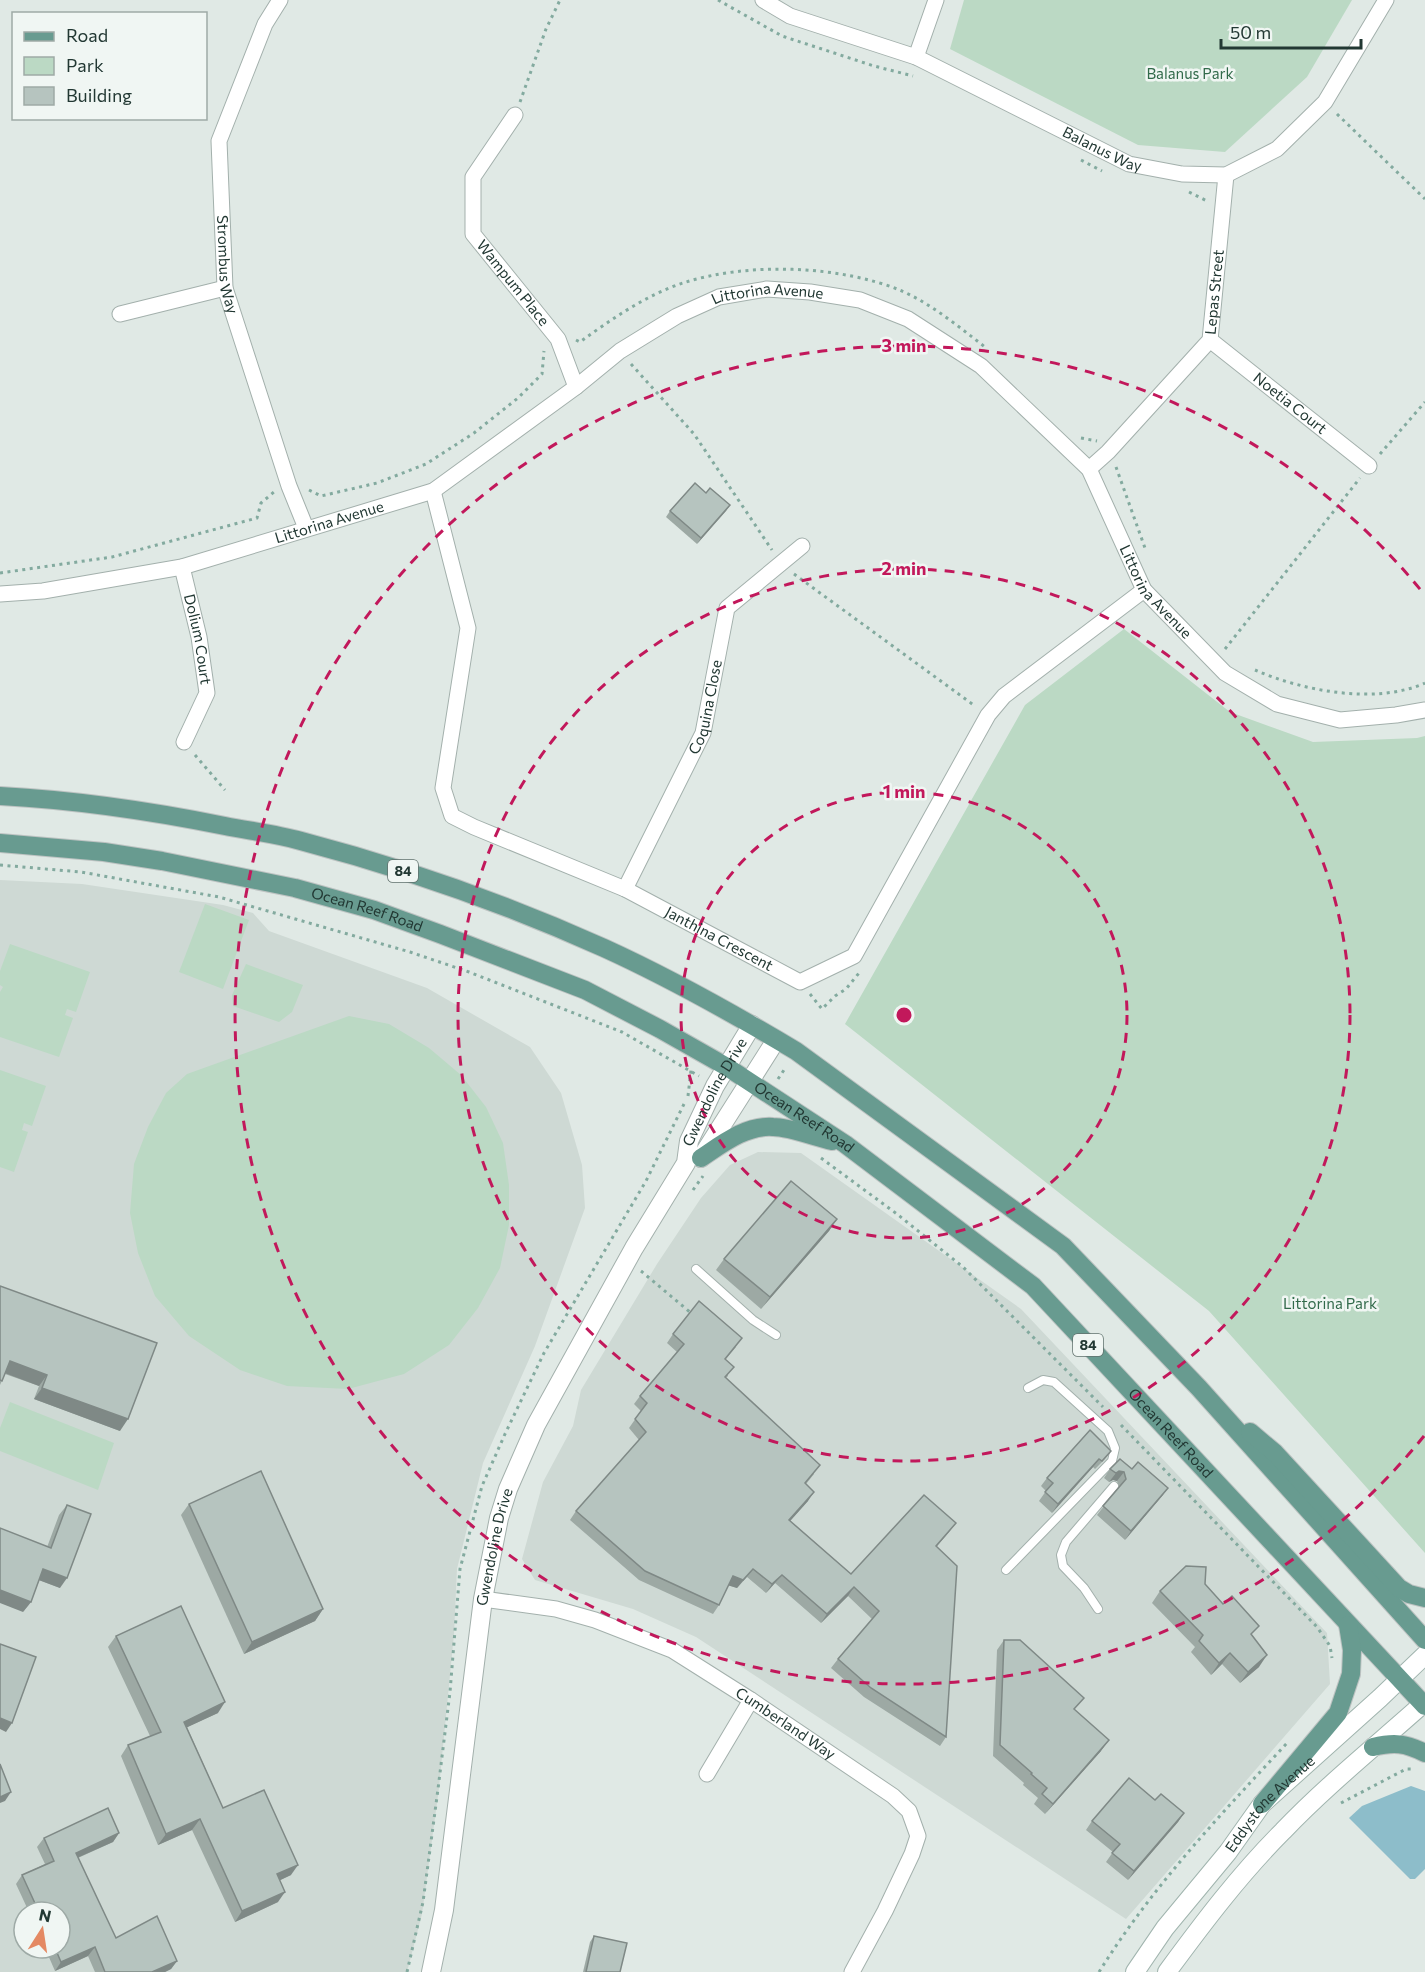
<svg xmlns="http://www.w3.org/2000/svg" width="1425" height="1972" font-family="Commissioner,sans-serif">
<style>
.built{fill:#ced9d4;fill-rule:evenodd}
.green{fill:#bbd9c4}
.water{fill:#8dbdca}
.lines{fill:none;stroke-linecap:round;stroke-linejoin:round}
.service-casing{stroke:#a3b0ac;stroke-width:10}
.minor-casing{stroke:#a3b0ac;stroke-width:17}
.tertiary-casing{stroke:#a3b0ac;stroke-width:20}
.secondary-casing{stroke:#a0b4ae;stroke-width:20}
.primary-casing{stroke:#bdc3c2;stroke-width:20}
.path{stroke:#83aa9f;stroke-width:3;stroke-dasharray:3 4.5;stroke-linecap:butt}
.service{stroke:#fff;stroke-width:8}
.minor{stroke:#fff;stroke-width:15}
.tertiary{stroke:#fff;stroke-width:18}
.secondary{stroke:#fff;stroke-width:18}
.primary{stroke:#689b90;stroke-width:18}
.wall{fill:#9da9a4}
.shaded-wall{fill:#7f8986}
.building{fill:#b6c4bf;stroke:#7f8986;stroke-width:1.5}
.ring{fill:none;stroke:#c2185b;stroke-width:3;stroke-dasharray:10 8}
.labels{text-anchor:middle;stroke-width:5;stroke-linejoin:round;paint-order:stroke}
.shield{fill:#f0f6f3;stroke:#60716d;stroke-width:1.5}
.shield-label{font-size:14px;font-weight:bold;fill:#223833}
.park-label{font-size:15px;fill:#316a4a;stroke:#f0f6f3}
.street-label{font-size:15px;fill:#223833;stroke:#f0f6f3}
.centre{fill:#c2185b;stroke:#f0f6f3;stroke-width:3}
.ring-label{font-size:18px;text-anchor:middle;font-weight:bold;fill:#c2185b;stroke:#f0f6f3;stroke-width:5;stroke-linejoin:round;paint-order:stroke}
</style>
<rect width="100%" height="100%" fill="#e0e9e5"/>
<!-- built -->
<g class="built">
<path d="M0,880L82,884L223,905L253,913L269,931L427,988L530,1047L561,1093L582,1165L585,1208L535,1346L483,1463L457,1569L454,1634L439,1788L422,1914L407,1972H0ZM24,1912H60V1948H24Z"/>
<polygon points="758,1152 801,1153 1021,1309 1327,1633 1330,1684 1126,1919 696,1637 633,1609 535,1580 522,1559 543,1482 573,1426 581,1390 657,1264 701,1198 730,1165"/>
</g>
<!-- green -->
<g class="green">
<polygon points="964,0 1352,0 1307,77 1225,152 1138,145 950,49"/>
<polygon points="1124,629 1230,712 1313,742 1417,738 1425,736 1425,1553 1209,1311 845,1024 1025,705"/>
<polygon points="205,904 249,920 223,989 179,972"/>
<polygon points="10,944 90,972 76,1012 67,1009 65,1015 73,1018 59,1057 0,1037 0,992 3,987 0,985 0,971"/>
<polygon points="246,964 303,985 292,1012 279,1022 233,1006 232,995"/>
<polygon points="349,1016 389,1024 429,1048 461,1075 486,1107 503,1143 509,1185 509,1225 500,1268 478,1308 449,1345 404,1374 348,1389 287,1386 240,1370 189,1336 155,1296 138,1253 130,1213 134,1164 148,1127 166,1093 187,1074"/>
<polygon points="0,1070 46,1086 32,1126 24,1123 22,1130 28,1132 14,1172 0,1167"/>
<polygon points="10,1402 114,1443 98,1490 0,1451 0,1428"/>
</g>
<!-- water -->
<polygon class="water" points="1411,1786 1425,1791 1425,1869 1415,1879 1410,1879 1349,1818 1362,1806"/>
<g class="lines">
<!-- service casing -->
<g class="service-casing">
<g id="service">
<polyline points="696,1269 753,1320 776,1335"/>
<polyline points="1006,1570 1112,1461 1115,1448 1108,1431 1054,1382 1043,1380 1028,1388"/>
<polyline points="1098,1609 1084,1588 1063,1566 1061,1555 1066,1542 1114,1486"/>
</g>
</g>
<!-- minor casing -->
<g class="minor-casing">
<g id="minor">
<path id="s1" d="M280,0L265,24L219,141L225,288L289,486L306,528"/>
<path id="s2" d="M763,0L790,16L916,57L1129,164L1182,174L1226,175L1277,149L1325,102L1386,0"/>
<polyline points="916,57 936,0"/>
<path id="s3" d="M515,115L473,177V234L558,339L576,387"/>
<polyline points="120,314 225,288"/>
<path id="s4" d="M1210,340L1369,466"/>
<path id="s5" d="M1089,469L1108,452L1210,340L1226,175"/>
<path id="s6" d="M433,491L468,628L443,788L452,816L474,827L625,889L800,982L854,956L988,715L1004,696L1144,590"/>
<path id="s7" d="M182,567L199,637L207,693L184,742"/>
<path id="s8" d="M0,594L43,591L182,567L433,491L576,387L620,351L677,316L719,297L767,289L810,292L860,300L908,319L981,366L1089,469L1144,590L1225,673L1277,704L1340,720L1396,715L1425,710"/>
<path id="s9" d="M625,889L703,733L727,608L802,546"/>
<path id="s10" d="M483,1599L556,1609L595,1620L672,1650L751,1700L893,1796L909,1811L918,1836L912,1854L885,1911L852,1972"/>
<polyline points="707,1774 751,1700"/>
</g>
</g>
<!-- tertiary casing -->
<g class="tertiary-casing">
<g id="tertiary">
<polyline points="701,1158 776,1040"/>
<path id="s11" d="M431,1972L444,1910L483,1599L499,1518L508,1489L536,1425L634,1248L686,1163L689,1141L715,1086L752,1025"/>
</g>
</g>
<!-- secondary casing -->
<g class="secondary-casing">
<g id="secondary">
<path id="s12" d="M1135,1972L1165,1928L1228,1852L1262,1804L1380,1698L1425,1655"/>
<path d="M1167,1972C1203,1923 1240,1874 1283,1831C1327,1785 1377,1745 1425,1702"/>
</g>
</g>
<!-- primary casing -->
<g class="primary-casing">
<g id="primary">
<path d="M0,796C75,800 151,811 225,826C250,831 276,834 301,841C404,868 506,904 604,948C670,978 734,1014 796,1051L1063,1246L1199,1388L1425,1640"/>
<path id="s13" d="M0,843L104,852L162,861L295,888L374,910L440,934L585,990L660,1029L727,1067L845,1144L1033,1286L1425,1706"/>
<path d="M701,1158C722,1144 746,1125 773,1127C789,1127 815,1137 832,1141"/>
<polyline points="1250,1432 1275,1453 1399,1588 1409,1594 1425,1598"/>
<path d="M1373,1747C1394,1742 1405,1743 1425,1753"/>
<polyline points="1262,1804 1338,1713 1351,1674 1352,1650 1348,1625"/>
</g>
</g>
<!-- path -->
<g class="path">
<polyline points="718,0 782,36 874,66 913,76"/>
<polyline points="520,102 546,29 560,0"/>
<polyline points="1337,114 1425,199"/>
<polyline points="1081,160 1102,171"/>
<polyline points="1189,192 1207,201"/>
<path d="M576,340L580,342C610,320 648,294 683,283C747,262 840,265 902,291C933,305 959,327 985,347"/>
<polyline points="631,364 694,434 772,550"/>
<polyline points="1081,438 1097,441"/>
<polyline points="1380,454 1425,402"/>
<polyline points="1116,467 1145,548"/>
<polyline points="309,490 321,496 377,483 426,464 474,433 518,398 542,374 544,351"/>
<polyline points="0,573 112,557 257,518 261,503 274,492"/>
<polyline points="794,574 975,706"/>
<polyline points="1225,649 1360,478"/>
<path d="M1255,670C1303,691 1376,705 1425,683"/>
<polyline points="195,755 225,790"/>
<polyline points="0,865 81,872 219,897 410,952 469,972 622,1032 699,1076"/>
<polyline points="810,994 822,1009 835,996 846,989 859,973"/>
<polyline points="778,1079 786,1067"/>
<polyline points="688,1096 691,1070"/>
<polyline points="821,1158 897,1214 963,1267 1103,1407"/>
<polyline points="693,1190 703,1176"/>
<polyline points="641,1271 691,1313"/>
<polyline points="1121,1425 1317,1627 1330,1646 1332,1658"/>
<polyline points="1341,1803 1406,1769 1413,1769"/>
<polyline points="407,1972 423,1902 438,1789 450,1692 460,1569 482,1486 505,1434 544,1353 646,1181 684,1104"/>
<path d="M1099,1972C1152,1887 1220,1815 1288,1742"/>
</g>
<!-- service -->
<use href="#service" class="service"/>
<!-- minor -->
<use href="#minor" class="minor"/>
<!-- tertiary -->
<use href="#tertiary" class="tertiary"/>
<!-- secondary -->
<use href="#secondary" class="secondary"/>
<!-- primary -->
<use href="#primary" class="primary"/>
</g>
<!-- wall -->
<g class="wall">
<polygon points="730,505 697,544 666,517 670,511"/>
<polygon points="837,1219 829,1231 761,1309 716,1270 724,1259"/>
<polygon points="0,1286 120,1431 34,1399 39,1386 5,1374 0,1385"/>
<polygon points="673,1334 736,1347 725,1360 728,1376 726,1378 814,1474 806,1484 808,1501 790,1521 851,1574 949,1532 937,1546 946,1737 940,1746 864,1697 831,1668 838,1659 872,1619 848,1596 821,1623 775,1583 766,1593 747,1577 737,1588 728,1585 719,1605 713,1614 639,1580 570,1520 576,1511 639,1440 629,1428 641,1411 634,1404 640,1396 677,1352 667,1343"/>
<polygon points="1111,1451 1105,1459 1095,1469 1093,1467 1052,1513 1039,1501 1046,1491 1041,1486 1047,1478"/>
<polygon points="1110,1469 1132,1469 1168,1488 1162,1496 1125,1540 1097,1515 1119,1487 1117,1481 1113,1480 1109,1482 1104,1478"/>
<polygon points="189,1504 323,1609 315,1621 244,1654 181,1515"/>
<polygon points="67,1505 60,1588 39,1580 31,1602 23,1612 59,1515"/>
<polygon points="1205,1584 1252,1636 1259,1667 1240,1683 1222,1664 1211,1675 1191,1652 1195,1647 1152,1603 1160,1591"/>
<polygon points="116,1636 218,1713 187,1727 223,1808 291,1875 280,1880 278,1902 235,1922 192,1830 158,1845 121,1756 128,1745 150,1736 108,1647"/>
<polygon points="1004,1640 1075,1710 1101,1751 1045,1814 1034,1804 1038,1798 1023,1785 1024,1783 993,1756 997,1650"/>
<polygon points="1155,1800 1184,1813 1178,1822 1128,1880 1106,1862 1113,1852 1086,1830 1092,1821"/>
<polygon points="119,1833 113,1842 78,1858 116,1938 177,1961 171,1969 165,1972 95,1972 88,1956 55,1971 45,1948 60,1948 60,1912 29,1912 16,1884 22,1875 45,1864 37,1847 44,1838"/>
<polygon points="594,1936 620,1972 583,1972 590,1942"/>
</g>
<!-- shaded-wall -->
<g class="shaded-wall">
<polygon points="730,505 726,511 697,544 701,538"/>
<polygon points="837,1219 829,1231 761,1309 770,1297"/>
<polygon points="10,1361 47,1375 39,1386 2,1372"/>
<polygon points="42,1388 128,1419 120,1431 34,1399"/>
<polygon points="1099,1459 1093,1467 1052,1513 1058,1504"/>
<polygon points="1119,1471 1124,1472 1117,1481 1113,1480 1109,1482 1116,1473"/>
<polygon points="1168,1488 1162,1496 1125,1540 1131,1531"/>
<polygon points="814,1492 808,1501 783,1529 789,1520"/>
<polygon points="956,1523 949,1532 930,1554 936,1546"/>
<polygon points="43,1569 67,1578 60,1588 36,1579"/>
<polygon points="753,1569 737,1588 727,1585 733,1576"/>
<polygon points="782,1575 775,1583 766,1593 772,1584"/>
<polygon points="854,1587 848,1596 821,1623 827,1614"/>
<polygon points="0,1590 31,1602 23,1612 0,1603"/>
<polygon points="323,1609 315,1621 244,1654 252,1642"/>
<polygon points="1230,1653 1222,1664 1211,1675 1219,1663"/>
<polygon points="1267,1655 1259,1667 1240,1683 1248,1672"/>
<polygon points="225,1702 218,1713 177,1732 184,1722"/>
<polygon points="0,1718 12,1723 6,1732 0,1729"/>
<polygon points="1109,1740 1101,1751 1045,1814 1053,1804"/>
<polygon points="11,1792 5,1801 0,1803 0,1797"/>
<polygon points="1184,1813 1178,1822 1128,1880 1134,1871"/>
<polygon points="200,1819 192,1830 158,1845 166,1834"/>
<polygon points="119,1833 113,1842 70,1861 76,1853"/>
<polygon points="298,1865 291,1875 270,1885 277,1874"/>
<polygon points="285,1892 278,1902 235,1922 242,1911"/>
<polygon points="95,1947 88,1956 55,1971 61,1962"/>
<polygon points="177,1961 171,1969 165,1972 152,1972"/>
</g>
<!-- building -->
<g class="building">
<polygon points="695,483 706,493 710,488 730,505 701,538 670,511"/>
<polygon points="791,1181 837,1219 770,1297 724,1259"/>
<polygon points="0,1286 157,1343 128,1419 42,1388 47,1375 10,1361 2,1381 0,1380"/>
<polygon points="699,1301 742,1338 725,1359 734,1367 725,1377 820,1465 805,1483 814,1492 789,1520 851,1574 924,1495 956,1523 936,1546 957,1566 946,1737 871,1688 838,1659 879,1611 854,1587 827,1614 782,1575 772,1584 753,1569 743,1580 733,1576 719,1605 645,1571 576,1511 646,1432 635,1419 647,1403 640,1396 684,1344 673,1334"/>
<polygon points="1090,1430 1111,1451 1102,1461 1099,1459 1058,1504 1045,1492 1053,1483 1047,1478"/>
<polygon points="1120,1459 1132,1469 1138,1462 1168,1488 1131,1531 1103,1506 1126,1479 1124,1472 1119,1471 1116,1473 1110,1469"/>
<polygon points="261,1471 323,1609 252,1642 189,1504"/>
<polygon points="67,1505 91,1514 67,1578 43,1569 31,1602 0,1590 0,1528 51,1548"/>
<polygon points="1186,1566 1206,1567 1205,1584 1223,1604 1232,1596 1259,1626 1251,1634 1267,1655 1248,1672 1230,1653 1219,1663 1199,1641 1203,1635 1160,1591"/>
<polygon points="181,1606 225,1702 184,1722 223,1808 264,1790 298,1865 277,1874 285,1892 242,1911 200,1819 166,1834 128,1745 161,1732 116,1636"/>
<polygon points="1004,1640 1020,1640 1084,1698 1074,1709 1109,1740 1053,1804 1042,1794 1047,1788 1031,1774 1032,1773 1000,1745"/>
<polygon points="0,1644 36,1657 12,1723 0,1718"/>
<polygon points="0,1764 11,1792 0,1797"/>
<polygon points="1129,1778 1155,1800 1161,1794 1184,1813 1134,1871 1112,1853 1120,1844 1092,1821"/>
<polygon points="108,1808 119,1833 76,1853 116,1938 157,1916 177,1961 152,1972 105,1972 95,1947 61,1962 55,1948 60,1948 60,1912 39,1912 22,1875 54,1861 44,1838"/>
<polygon points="594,1936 627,1943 620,1972 586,1972"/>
</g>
<!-- distance rings -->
<g class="ring">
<circle cx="904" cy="1015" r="223"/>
<circle cx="904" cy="1015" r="446"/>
<path d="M1424 1436A669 669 0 1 1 1424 594"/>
</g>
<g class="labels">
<!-- shield labels -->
<g class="shield">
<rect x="388" y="860" width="30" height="22" rx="4.5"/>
<rect x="1073" y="1334" width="30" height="22" rx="4.5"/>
</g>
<g class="shield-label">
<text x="403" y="876">84</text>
<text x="1088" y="1350">84</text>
</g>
<!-- park labels -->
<g class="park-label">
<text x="1190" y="79">Balanus Park</text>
<text x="1330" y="1309">Littorina Park</text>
</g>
<!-- street labels -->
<g class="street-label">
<text dy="5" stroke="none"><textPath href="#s2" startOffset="372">Balanus Way</textPath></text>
<text dy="5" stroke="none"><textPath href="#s1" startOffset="278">Strombus Way</textPath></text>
<text dy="5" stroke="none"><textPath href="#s3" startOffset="195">Wampum Place</textPath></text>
<text dy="5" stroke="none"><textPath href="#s5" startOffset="225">Lepas Street</textPath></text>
<text dy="5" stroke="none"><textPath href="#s8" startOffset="842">Littorina Avenue</textPath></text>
<text dy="5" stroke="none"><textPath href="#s4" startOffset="102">Noetia Court</textPath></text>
<text dy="5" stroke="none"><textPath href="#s8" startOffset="338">Littorina Avenue</textPath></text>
<text dy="5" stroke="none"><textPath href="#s8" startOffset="1364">Littorina Avenue</textPath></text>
<text dy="5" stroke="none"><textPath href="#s7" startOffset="74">Dolium Court</textPath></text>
<text dy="5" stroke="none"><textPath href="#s9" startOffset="200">Coquina Close</textPath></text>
<text dy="5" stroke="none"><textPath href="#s13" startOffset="374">Ocean Reef Road</textPath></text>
<text dy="5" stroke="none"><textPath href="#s6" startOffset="627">Janthina Crescent</textPath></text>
<text dy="5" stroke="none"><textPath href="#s11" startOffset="939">Gwendoline Drive</textPath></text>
<text dy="5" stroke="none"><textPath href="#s13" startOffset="860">Ocean Reef Road</textPath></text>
<text dy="5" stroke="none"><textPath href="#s13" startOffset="1346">Ocean Reef Road</textPath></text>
<text dy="5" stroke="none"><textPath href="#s11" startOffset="430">Gwendoline Drive</textPath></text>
<text dy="5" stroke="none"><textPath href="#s10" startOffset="332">Cumberland Way</textPath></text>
<text dy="5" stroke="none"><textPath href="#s12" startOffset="216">Eddystone Avenue</textPath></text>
</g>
</g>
<circle cx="904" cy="1015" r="9" class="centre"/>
<g class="ring-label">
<text x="904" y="352">3 min</text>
<text x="904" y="575">2 min</text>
<text x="904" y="798">1 min</text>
</g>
<!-- legend -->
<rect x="12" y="12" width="195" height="108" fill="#f0f6f3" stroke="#9eaaa6" stroke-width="1.5"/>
<rect x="24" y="32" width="30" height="9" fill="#689b90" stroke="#9eaaa6" stroke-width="1.5"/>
<text x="66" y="42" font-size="18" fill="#223833">Road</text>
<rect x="24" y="57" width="30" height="18" fill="#bbd9c4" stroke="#9eaaa6" stroke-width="1.5"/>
<text x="66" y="72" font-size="18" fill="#223833">Park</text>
<rect x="24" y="87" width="30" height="18" fill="#b6c4bf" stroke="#9eaaa6" stroke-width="1.5"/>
<text x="66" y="102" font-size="18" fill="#223833">Building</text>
<!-- north arrow -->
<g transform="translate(42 1930) rotate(12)"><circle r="28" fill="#f0f6f3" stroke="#9eaaa6" stroke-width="1.5"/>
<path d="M0-4.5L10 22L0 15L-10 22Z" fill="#e48963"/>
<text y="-9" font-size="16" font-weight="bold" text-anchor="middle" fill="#223833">N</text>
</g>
<!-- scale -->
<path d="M1221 39v9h140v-9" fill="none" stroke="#223833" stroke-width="3"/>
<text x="1230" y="39" font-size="18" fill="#223833" stroke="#f0f6f3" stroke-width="4.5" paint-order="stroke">50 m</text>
</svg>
